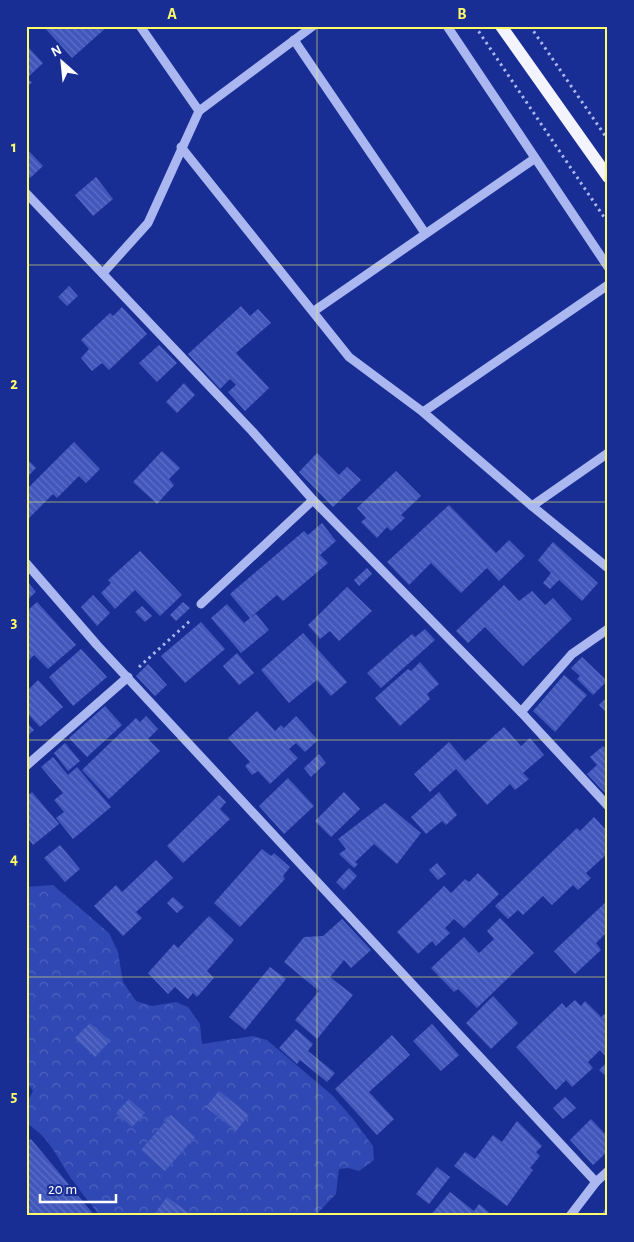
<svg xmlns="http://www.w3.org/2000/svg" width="634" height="1242" font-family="'Alegreya Sans',sans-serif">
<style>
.forest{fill:url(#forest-crowns)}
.building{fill:url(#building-back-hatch)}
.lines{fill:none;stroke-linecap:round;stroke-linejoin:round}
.path{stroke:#aab7f0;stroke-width:3;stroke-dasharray:2.5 4;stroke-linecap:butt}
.minor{stroke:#aab7f0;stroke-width:9}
.major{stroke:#f3f4ff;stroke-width:12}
.grid{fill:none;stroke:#fffc69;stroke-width:1;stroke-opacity:0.55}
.neatline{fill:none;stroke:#fffc69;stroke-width:2}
.grid-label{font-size:16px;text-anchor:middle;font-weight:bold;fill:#fffc69}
</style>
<defs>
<pattern id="forest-crowns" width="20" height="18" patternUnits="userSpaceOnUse" patternTransform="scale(1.25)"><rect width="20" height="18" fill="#2f48b4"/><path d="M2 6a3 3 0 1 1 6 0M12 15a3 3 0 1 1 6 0" fill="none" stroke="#4e63bf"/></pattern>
<pattern id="building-back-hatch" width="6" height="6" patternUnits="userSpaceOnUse" patternTransform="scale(1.25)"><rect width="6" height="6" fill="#4157bc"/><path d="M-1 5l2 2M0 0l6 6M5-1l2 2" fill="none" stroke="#5e70c6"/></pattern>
</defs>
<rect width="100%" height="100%" fill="#192e94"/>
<!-- forest -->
<path class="forest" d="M53,885L109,933L118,952L123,982L136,1001L152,1006L176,1002L188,1007L200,1024L202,1044L253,1036L267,1040L333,1096L353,1119L373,1146L374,1160L359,1171L348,1168L339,1169L336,1194L315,1216H100C91,1204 81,1193 73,1181C57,1159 51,1138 26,1123V1104L33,1091L26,1081V887Z"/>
<!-- building -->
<g class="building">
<polygon points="43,26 108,26 72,58"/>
<polygon points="26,45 43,63 26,79"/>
<polygon points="26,79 32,82 26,88"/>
<polygon points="26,148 43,166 30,178 26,174"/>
<polygon points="96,177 113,199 93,216 75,195"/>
<polygon points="69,286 78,296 67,306 58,297"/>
<polygon points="241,306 250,316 258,309 271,323 236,353 269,388 245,411 228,392 236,385 230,379 220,389 188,354"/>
<polygon points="122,307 147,334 109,370 102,363 92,371 81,358 89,349 81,340 110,313 113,316"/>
<polygon points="159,345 177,363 157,382 139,363"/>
<polygon points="184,383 195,395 177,413 166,402"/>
<polygon points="74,442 100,469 86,483 79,476 57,498 53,494 26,521 26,490"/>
<polygon points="162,451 180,468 169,479 174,485 157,504 133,482"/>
<polygon points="317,453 339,475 347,467 361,480 333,507 299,472"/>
<polygon points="29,461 36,468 26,478 26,464"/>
<polygon points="396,471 421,496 401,515 405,518 391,531 387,527 377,538 361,522 366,518 357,508"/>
<polygon points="449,505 496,553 509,540 525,556 499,581 487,568 461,593 431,563 409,585 387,562"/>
<polygon points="322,523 336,541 320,555 328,563 283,601 277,595 250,618 256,614 269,630 241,653 211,618 227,604 244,623 250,618 230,594 304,531 308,535"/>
<polygon points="553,542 598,583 582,601 559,580 550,589 543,583 551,573 538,560"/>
<polygon points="140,551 182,595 160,616 135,590 115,609 101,593 111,583 108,580"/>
<polygon points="367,568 372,574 359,586 354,580"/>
<polygon points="26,580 36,592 26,601"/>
<polygon points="504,585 519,601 532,591 545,605 553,598 572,619 523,666 485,627 468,643 456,631"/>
<polygon points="347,587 372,611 339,641 330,631 320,639 308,625"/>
<polygon points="93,595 110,613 97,626 81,607"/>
<polygon points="37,602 76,645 48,669 34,655 29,660 26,658 26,612"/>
<polygon points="183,602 190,608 176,621 170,615"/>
<polygon points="142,606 152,616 145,622 135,612"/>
<polygon points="201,622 225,649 185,683 161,656"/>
<polygon points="425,629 435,640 381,688 367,673 412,634 415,637"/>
<polygon points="303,633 347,682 331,696 317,680 289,703 261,670"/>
<polygon points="81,649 107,677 73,706 49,677"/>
<polygon points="237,653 254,673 239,685 223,666"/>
<polygon points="582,657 607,681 593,695 577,679 580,676 571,668"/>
<polygon points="420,662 439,684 427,694 430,699 400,726 375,698 408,669 411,671"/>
<polygon points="148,664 167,685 155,696 136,676"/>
<polygon points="564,675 587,695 555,732 533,711"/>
<polygon points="38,680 63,707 40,727 26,712 26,692"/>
<polygon points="608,696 608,714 599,705"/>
<polygon points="105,706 122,725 87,757 69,738"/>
<polygon points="257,711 275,731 281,725 284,728 296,716 318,740 305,752 296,743 289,749 298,758 270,784 258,771 252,775 245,766 250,762 228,738"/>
<polygon points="146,716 158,729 148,739 160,751 109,799 82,770 136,718 140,722"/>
<polygon points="26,722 34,730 26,737"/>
<polygon points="504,727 521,746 530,738 544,755 523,773 529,779 515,790 510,784 487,805 456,769 430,792 414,774 449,742 465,761"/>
<polygon points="65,743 80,761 68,771 54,753"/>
<polygon points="603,746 608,751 608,793 606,794 587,774 597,765 590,757"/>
<polygon points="319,754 326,763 311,777 304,768"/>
<polygon points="53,757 68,775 77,767 111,807 73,839 56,818 64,812 54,800 63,793 41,767"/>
<polygon points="288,778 314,806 284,834 259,806"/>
<polygon points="32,792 59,824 33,845 26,836 26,797"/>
<polygon points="344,792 360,809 331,837 315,821"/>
<polygon points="439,792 457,815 446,825 442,821 426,834 411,817"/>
<polygon points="219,795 226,802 220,809 230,819 183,863 167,846"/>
<polygon points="385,803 421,833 397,864 374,844 355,862 358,864 354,868 339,854 346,849 338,839"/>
<polygon points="594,817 608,832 608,853 586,873 591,878 578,890 573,885 552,905 543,896 523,915 518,910 508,919 495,906 577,828 580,831"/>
<polygon points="60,845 80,869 65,882 44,858"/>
<polygon points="262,849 271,856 274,853 290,867 283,876 285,879 240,927 214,903"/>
<polygon points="156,860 173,878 136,912 142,918 123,936 94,906 116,885 122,892"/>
<polygon points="437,863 446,874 438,880 429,870"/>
<polygon points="349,868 357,876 344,890 336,882"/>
<polygon points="478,873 499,894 464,928 454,919 445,928 450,933 436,946 432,941 418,954 397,932 444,886 451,893 465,879 469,882"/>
<polygon points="173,897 184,907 177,913 167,903"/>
<polygon points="608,900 608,931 596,943 601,950 575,974 554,951"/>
<polygon points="209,916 234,940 207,971 214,978 197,997 193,993 188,999 175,987 168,994 148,973 174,944 178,948"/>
<polygon points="500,918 534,953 477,1008 458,989 454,992 431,968 464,937 479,953 494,939 487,931"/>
<polygon points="342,919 371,950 351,968 344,960 330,977 353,995 317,1039 295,1020 319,991 284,962 304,937 323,936"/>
<polygon points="270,967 286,979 245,1030 229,1017"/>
<polygon points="493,996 518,1023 491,1049 466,1023"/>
<polygon points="575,1000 581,1006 585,1001 601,1017 608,1011 608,1059 600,1050 588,1062 593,1068 572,1087 566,1080 556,1090 516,1047 562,1003 566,1008"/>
<polygon points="90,1023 110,1041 95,1057 75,1038"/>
<polygon points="432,1024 459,1055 441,1071 413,1041"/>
<polygon points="296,1029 313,1044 308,1051 335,1073 327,1082 300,1060 297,1064 279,1048"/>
<polygon points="392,1035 410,1055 369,1092 394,1119 377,1135 335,1089"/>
<polygon points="608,1061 608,1078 599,1070"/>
<polygon points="219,1091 249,1115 236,1131 206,1107"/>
<polygon points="565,1097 576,1108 563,1119 553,1108"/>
<polygon points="129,1099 145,1113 132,1127 116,1113"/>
<polygon points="171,1115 195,1137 165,1171 141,1150"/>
<polygon points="591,1119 608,1137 608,1151 593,1165 570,1140"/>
<polygon points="517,1121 542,1146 536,1152 540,1156 530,1168 533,1170 507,1206 454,1166 465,1152 475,1159 493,1135 502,1142"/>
<polygon points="31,1139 56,1169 95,1216 29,1216 26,1212 26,1205 30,1202 26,1197 26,1142"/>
<polygon points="437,1167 450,1177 429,1204 416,1194"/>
<polygon points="450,1192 474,1211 479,1204 493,1216 430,1216"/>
<polygon points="167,1197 193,1216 153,1216"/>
<polygon points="608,1203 608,1216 601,1216"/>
</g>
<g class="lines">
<!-- path -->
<g class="path">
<polyline points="475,26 608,223"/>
<polyline points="530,26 606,137"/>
<polyline points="139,667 192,619"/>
</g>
<!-- minor -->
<g class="minor">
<polyline points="140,26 199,111"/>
<polyline points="447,26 608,267"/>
<polyline points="294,40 425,233"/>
<polyline points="181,147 349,357 423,412 532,506"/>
<polyline points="26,193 252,431 313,500 521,712 608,806"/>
<polyline points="103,273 148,223 199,111 313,26"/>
<polyline points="314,311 534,159"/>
<polyline points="423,412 608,285"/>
<polyline points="608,453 532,506 608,568"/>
<polyline points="26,563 97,645 596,1182"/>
<polyline points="201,604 313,500"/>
<polyline points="521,712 572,654 608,629"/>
<polyline points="26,766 128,677"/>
<polyline points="570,1216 596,1182 608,1171"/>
</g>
<!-- major -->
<polyline class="major" points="501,26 608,177"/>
</g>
<!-- grid -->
<path class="grid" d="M317,26V1216M26,265H608M26,502H608M26,740H608M26,977H608"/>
<!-- border -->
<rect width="634" height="1242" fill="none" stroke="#192e94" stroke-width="55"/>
<!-- north arrow -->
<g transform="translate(62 62) rotate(333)" stroke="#192e94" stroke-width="4" paint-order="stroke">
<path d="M0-4L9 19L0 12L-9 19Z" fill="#ffffff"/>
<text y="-8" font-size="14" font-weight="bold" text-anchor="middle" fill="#ffffff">N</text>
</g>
<!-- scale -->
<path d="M40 1194v8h76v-8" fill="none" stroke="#ffffff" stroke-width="2.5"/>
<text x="48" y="1194" font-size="15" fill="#ffffff" stroke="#192e94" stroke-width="4" paint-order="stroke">20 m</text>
<rect x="28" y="28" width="578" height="1186" class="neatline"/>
<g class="grid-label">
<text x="172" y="19">A</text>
<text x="462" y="19">B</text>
<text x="14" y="152">1</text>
<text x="14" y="389">2</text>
<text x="14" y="627">3</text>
<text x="14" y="864">4</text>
<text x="14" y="1101">5</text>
</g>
</svg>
